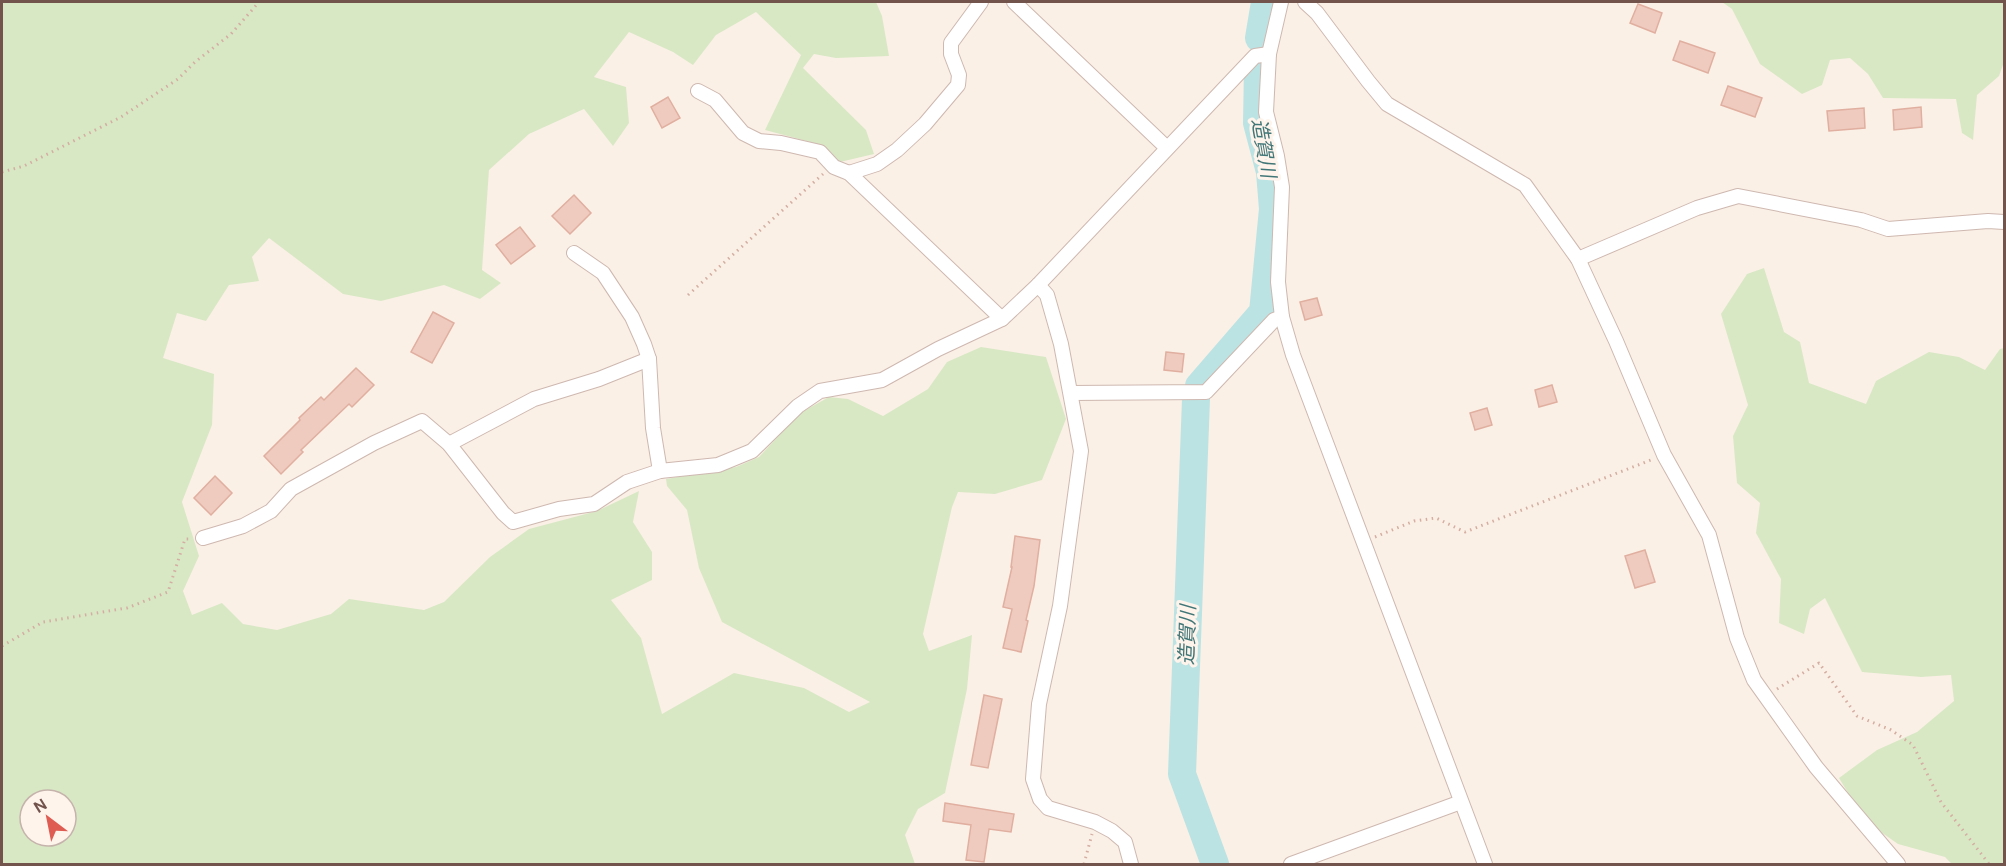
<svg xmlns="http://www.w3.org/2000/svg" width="2006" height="866" font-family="'DM Sans','Noto Sans JP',sans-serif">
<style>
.green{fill:#d8e8c5;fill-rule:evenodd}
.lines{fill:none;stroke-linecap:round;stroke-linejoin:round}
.river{stroke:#bbe3e3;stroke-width:28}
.building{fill:#efcbbf;stroke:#e0afa0;stroke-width:1.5}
.minor-casing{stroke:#ceb8b0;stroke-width:16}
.path{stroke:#d4aea2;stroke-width:3;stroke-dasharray:1.5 4.5;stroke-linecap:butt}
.minor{stroke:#fff;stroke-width:14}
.labels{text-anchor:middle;stroke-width:6;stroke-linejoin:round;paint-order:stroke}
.water-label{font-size:20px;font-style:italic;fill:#417677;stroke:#fef4ec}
</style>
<rect width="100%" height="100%" fill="#fbf0e6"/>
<!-- green -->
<g class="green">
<path d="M2,2H876L882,16L889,56L836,58L814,54L803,68L866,130L874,154L840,162L814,143L765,130L801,55L756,12L716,35L693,65L673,52L629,32L594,77L626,87L629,123L613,146L584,109L529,134L489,170L482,270L501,283L480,299L444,285L381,301L343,294L269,238L252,257L259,281L229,285L206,321L177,313L163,358L214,374L212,425L182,502L199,556L183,591L192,615L222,603L243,624L277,630L331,614L349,599L424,610L444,602L490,557L529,529L597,511L639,491L633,522L652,552V580L611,600L641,638L662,714L734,673L804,688L849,712L870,702L722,622L699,568L687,510L667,486L666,479L736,467L759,457L800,413L829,397L848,399L883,416L928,389L947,362L981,347L1046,357L1066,419L1042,480L995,494L958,492L952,507L923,634L929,651L972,635L967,689L945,793L918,809L905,835L915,864H2ZM30,800H66V836H30Z"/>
<polygon points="1722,2 2004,2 2004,62 1999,76 1977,95 1973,140 1962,133 1956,99 1883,98 1868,74 1850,58 1830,60 1822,85 1802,94 1760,64 1732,9"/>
<polygon points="1764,268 1784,332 1800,342 1809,383 1866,404 1876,381 1929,352 1959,357 1985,370 2000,349 2004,348 2004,864 1952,864 1945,857 1898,844 1865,821 1839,778 1877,750 1917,732 1954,701 1951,675 1921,677 1862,672 1825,598 1810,609 1804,634 1779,623 1781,579 1756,533 1760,503 1737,483 1733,436 1748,405 1721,314 1747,274"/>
</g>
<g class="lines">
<!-- river -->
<g class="river">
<polyline points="1259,38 1265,2"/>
<polyline points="1199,386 1263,312 1273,209 1270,172 1257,123 1258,66"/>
<polyline points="1196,399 1182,774 1215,864"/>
</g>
</g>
<!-- building -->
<g class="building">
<polygon points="1638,4 1662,13 1655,33 1630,23"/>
<polygon points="1680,41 1715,53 1708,73 1673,60"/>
<polygon points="1728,86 1762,98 1755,117 1721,105"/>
<polygon points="668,97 680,118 662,128 651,107"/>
<polygon points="1921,107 1922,127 1894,130 1893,110"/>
<polygon points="1864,108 1865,128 1829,131 1827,111"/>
<polygon points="574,195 591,213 570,234 552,216"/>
<polygon points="520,227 535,246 511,264 496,245"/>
<polygon points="1317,298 1322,315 1305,320 1300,302"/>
<polygon points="433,312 454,323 432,363 411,352"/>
<polygon points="1166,352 1184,354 1182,372 1164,370"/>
<polygon points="356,368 374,385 352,407 349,404 301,450 303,452 281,474 264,456 300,420 299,418 321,397 324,400"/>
<polygon points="1552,385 1557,402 1539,407 1535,390"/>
<polygon points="1487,408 1492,425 1475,430 1470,413"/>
<polygon points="215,476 232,493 211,515 194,498"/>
<polygon points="1015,536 1040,540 1034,586 1026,620 1028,621 1021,652 1003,648 1012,609 1003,607 1012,567 1011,567"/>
<polygon points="1645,550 1655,582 1635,588 1625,556"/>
<polygon points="984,695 1002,699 988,768 971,765"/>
<polygon points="945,803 1014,814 1011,832 989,829 984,862 966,860 971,825 943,821"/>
</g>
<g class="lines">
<!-- minor casing -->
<g class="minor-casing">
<g id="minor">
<polyline points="1014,2 1167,148"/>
<polyline points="1281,2 1269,54 1266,112 1277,156 1282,187 1278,282 1282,317 1293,355 1485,864"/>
<polyline points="1305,2 1317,13 1368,81 1387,104 1525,185 1578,259 1616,341 1664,455 1709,535 1737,638 1754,680 1816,767 1898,864"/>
<polyline points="698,91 715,100 743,133 759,141 781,143 820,152 834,167 849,173 1002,319"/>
<polyline points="849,173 877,164 897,150 925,124 958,85 959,75 951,54 951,43 981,2"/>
<polyline points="574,253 603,273 632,317 644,344 649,359 653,428 660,471"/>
<polyline points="1578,259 1697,208 1738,196 1861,220 1888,229 1988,221 2004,222"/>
<polyline points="1038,285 1047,295 1061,344 1081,451 1060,606 1039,704 1033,779 1040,799 1048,808 1095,822 1112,831 1125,842 1131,864"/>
<polyline points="1071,393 1206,392 1274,320 1282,317"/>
<polyline points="449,444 534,399 599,379 649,359"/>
<polyline points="203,538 243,526 271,511 291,489 374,443 422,421 449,444 503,513 513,522 559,509 594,504 627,482 660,471 718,465 752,451 798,406 820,391 882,380 938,349 1002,319 1038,285 1255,56 1269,54"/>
<polyline points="1291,864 1461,802"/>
</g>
</g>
<!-- path -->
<g class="path">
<polyline points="2,172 24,166 121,117 178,79 195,62 231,34 259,2"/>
<polyline points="688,295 823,174"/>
<polyline points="1375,537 1414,521 1436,518 1465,532 1651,460"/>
<polyline points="2,646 43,622 127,608 168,592 185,539 191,539"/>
<polyline points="1777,689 1819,663 1857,716 1891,730 1913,745 1941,802 1989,864"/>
<polyline points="1084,864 1092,834"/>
</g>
<!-- minor -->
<use href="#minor" class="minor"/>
</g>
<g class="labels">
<!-- water labels -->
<g class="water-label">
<text transform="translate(1264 148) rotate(80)" y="7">造賀川</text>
<text transform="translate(1187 635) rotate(-88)" y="7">造賀川</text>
</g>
</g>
<!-- border -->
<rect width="2006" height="866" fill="none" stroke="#73544c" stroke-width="6"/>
<!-- north arrow -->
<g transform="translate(48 818) rotate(328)"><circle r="28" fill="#fef4ec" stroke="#c6b4ac" stroke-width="1.5"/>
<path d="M0-4.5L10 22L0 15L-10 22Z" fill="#de5c52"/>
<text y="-9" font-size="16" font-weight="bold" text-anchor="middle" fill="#73544c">N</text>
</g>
</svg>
